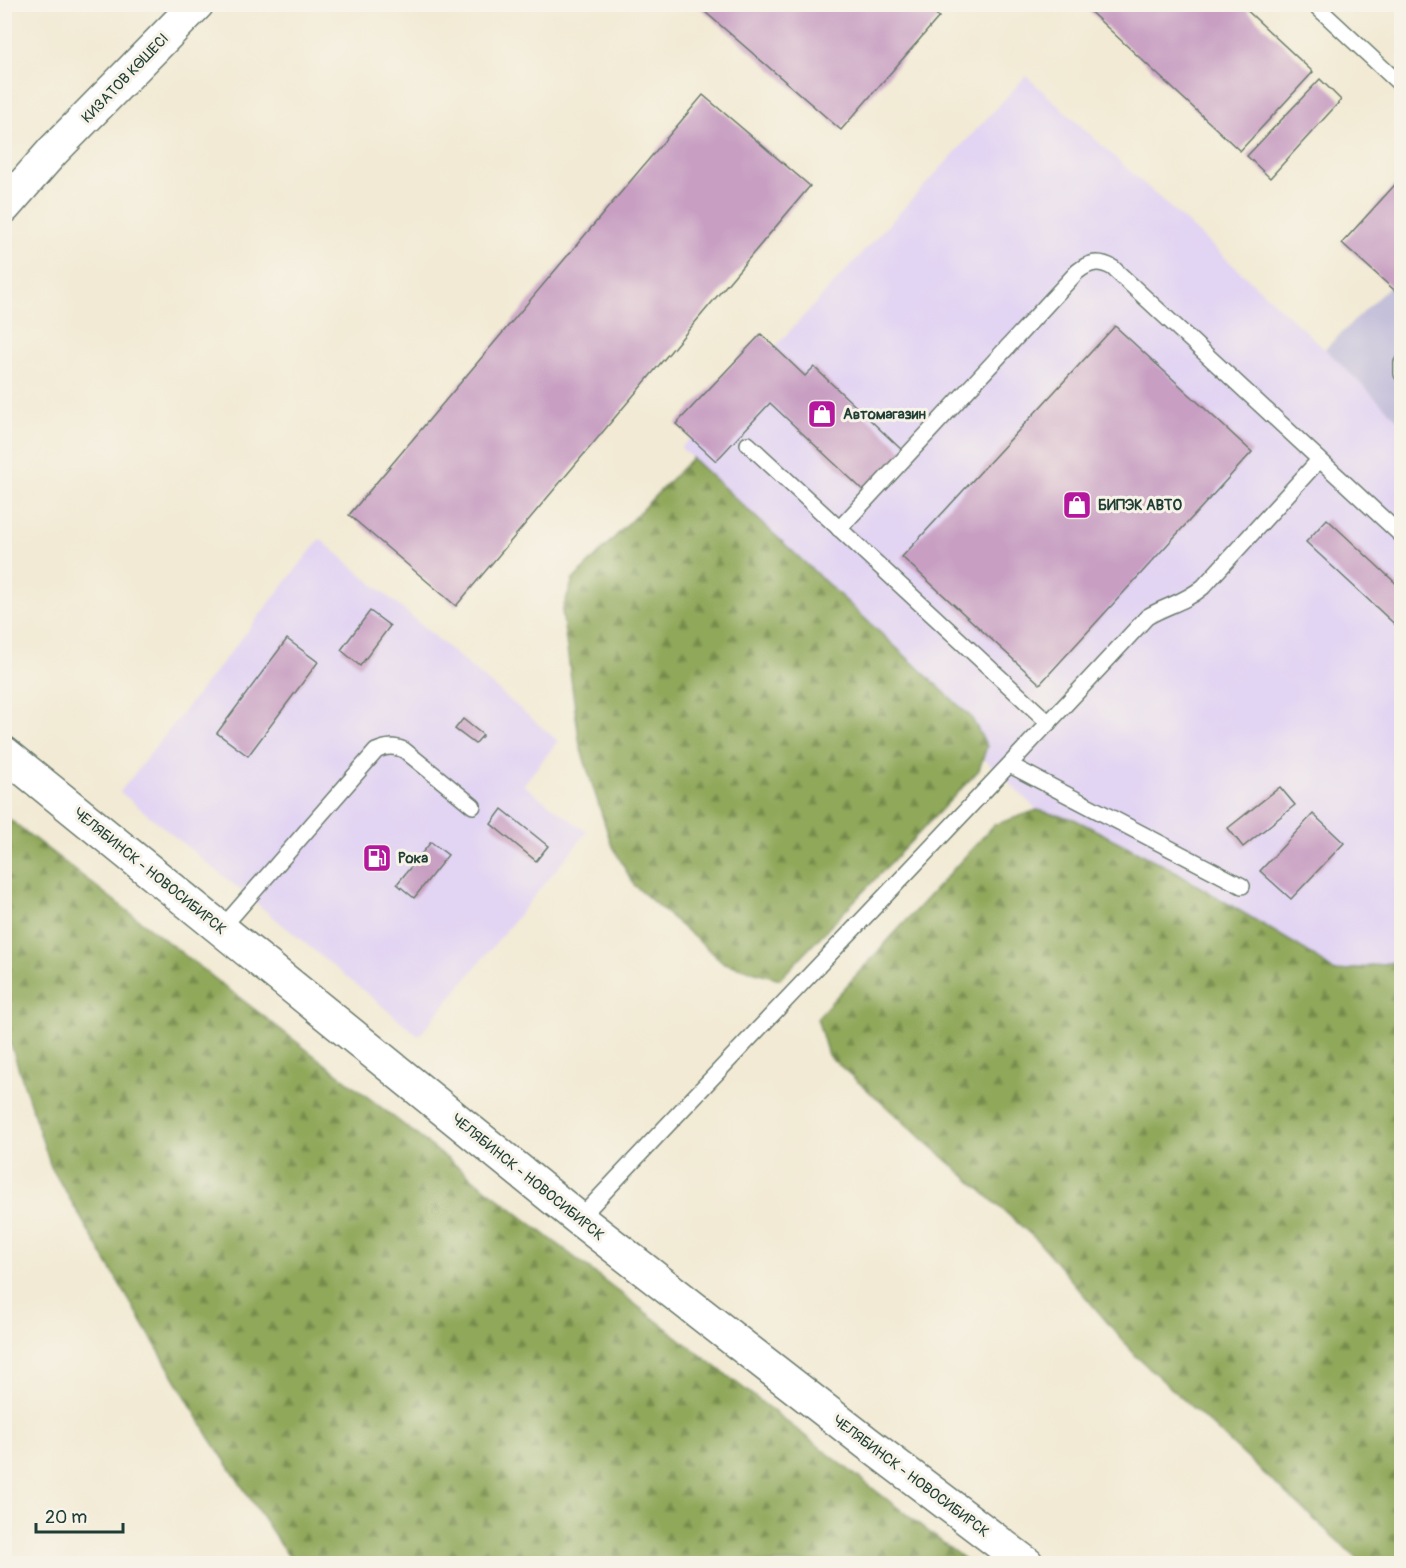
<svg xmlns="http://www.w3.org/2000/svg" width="1406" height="1568" font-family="Pangolin,sans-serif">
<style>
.built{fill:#e2d4f3}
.industrial{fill:#c5c0da}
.forest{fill:url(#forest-firs);stroke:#587247;stroke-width:1.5}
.building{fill:#c89fc2}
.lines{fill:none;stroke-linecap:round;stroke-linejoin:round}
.service-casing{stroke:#697a6c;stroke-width:18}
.secondary-casing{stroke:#697a6c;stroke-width:36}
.trunk-casing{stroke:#697a6c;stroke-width:36}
.service{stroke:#fff;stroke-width:15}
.secondary{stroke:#fff;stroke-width:33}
.trunk{stroke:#fff;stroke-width:33}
.labels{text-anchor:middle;stroke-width:6;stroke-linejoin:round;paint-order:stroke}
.street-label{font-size:15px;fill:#1f3d34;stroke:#f7f3e8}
.poi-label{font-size:15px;font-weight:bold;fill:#1f3d34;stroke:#f7f3e8;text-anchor:start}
</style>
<defs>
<pattern id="forest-firs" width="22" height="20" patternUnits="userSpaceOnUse" patternTransform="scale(1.5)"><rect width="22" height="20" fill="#90a85a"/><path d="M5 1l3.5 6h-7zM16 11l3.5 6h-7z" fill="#758a4b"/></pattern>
</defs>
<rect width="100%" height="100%" fill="#f7f3e8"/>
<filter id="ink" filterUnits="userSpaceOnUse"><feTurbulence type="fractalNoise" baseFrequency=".0167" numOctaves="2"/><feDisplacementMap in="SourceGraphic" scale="12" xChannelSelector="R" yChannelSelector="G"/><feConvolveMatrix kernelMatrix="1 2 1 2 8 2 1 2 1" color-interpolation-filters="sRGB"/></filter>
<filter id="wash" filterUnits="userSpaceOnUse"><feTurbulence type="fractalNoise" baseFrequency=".008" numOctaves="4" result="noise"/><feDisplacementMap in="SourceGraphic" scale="24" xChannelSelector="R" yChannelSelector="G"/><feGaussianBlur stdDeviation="1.35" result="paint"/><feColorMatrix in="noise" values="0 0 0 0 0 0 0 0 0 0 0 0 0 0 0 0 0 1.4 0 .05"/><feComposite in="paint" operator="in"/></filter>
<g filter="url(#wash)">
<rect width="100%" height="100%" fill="#f2ead4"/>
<!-- built -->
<g class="built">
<polygon points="1026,76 1325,349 1401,423 1401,961 1335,972 1307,951 1165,866 1074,819 1037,810 983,758 987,746 971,717 681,448 691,437 676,424 761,334 775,347"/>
<polygon points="320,539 558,741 523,785 587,832 419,1036 120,792"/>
</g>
<!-- industrial -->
<polygon class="industrial" points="1390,286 1401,297 1401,423 1325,349"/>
<!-- forest -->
<g class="forest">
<polygon points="692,458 971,717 987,746 979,770 780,979 724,963 634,885 611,843 580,746 562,611 573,580"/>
<polygon points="1037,810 1074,819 1165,866 1307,951 1335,972 1401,961 1401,1563 1362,1563 1136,1356 1037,1240 828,1055 817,1018 994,825"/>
<polygon points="5,816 969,1563 291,1563 291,1560 210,1438 51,1167 5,1027"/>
</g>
<g id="blocks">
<!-- building -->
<g class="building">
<polygon points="696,4 925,4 939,17 841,130"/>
<polygon points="1082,4 1240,4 1313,72 1240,151"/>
<polygon points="1320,79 1341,100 1270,178 1247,156"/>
<polygon points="703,95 810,186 456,606 349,515"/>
<polygon points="1402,177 1402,297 1342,243"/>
<polygon points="1115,326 1252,452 1040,684 902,557"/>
<polygon points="761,334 805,376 814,367 904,452 866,493 770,403 716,461 676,424"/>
<polygon points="1327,519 1402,589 1402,631 1306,542"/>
<polygon points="370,611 390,626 360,666 341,650"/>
<polygon points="287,639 318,662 248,756 217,733"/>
<polygon points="463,719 483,735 475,744 455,729"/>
<polygon points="1280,787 1295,805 1243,847 1228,828"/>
<polygon points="502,809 548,846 536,861 491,824"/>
<polygon points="1313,814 1344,843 1291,899 1260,871"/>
<polygon points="431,842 448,855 414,898 397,884"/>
</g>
</g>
</g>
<g filter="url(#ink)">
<use href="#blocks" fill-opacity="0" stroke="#697a6c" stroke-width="1.5"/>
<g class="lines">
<!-- service casing -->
<g class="service-casing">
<g id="service">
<polyline points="1314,4 1402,86"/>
<polyline points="1402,363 1402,374"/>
<polyline points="748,444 1049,723"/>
<path d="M839,529L1077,272C1089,262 1099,260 1113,268L1402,536"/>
<polyline points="1010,765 1242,886"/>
<path d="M221,929L376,751C387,746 394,746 404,750L473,806"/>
<path d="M579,1219C767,1018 960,820 1147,617C1167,605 1184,603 1203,587L1319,460"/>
</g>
</g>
<!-- secondary casing -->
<g class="secondary-casing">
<polyline id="secondary" points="4,207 53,151 197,4"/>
</g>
<!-- trunk casing -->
<g class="trunk-casing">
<polyline id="trunk" points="4,753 579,1219 867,1443 1027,1564"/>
</g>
<!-- service -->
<use href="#service" class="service"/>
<!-- secondary -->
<use href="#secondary" class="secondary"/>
<!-- trunk -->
<use href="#trunk" class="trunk"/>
</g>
</g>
<!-- icons -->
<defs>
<g id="shop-square" transform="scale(1.5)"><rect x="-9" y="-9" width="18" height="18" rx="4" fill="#b5179e" stroke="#f7f3e8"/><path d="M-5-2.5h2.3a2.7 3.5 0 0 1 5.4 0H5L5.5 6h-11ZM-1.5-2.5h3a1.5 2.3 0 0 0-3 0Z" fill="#fff"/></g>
<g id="fuel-square" transform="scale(1.5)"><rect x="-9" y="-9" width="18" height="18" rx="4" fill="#b5179e" stroke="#f7f3e8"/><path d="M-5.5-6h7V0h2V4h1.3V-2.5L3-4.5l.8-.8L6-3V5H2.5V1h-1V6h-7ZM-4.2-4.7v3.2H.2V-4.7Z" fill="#fff"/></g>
</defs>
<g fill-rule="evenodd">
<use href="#shop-square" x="822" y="414"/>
<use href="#shop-square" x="1077" y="505"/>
<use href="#fuel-square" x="377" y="858"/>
</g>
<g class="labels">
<!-- street labels -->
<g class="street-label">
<text transform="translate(125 78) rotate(-46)" y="5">КИЗАТОВ КӨШЕСІ</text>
<text transform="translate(150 871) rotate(39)" y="5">ЧЕЛЯБИНСК - НОВОСИБИРСК</text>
<text transform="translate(528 1177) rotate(39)" y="5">ЧЕЛЯБИНСК - НОВОСИБИРСК</text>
<text transform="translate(911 1476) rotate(37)" y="5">ЧЕЛЯБИНСК - НОВОСИБИРСК</text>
</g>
<!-- poi labels -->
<g class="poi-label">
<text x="843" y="419">Автомагазин</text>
<text x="1098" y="510">БИПЭК АВТО</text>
<text x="398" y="863">Рока</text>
</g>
</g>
<!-- margin -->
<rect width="1406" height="1568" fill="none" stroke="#f7f3e8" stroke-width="24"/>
<!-- scale -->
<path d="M36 1523v9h87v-9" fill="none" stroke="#1f3d34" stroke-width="3"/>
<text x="45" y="1523" font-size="18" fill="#1f3d34" stroke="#f7f3e8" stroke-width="4.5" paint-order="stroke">20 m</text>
</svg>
